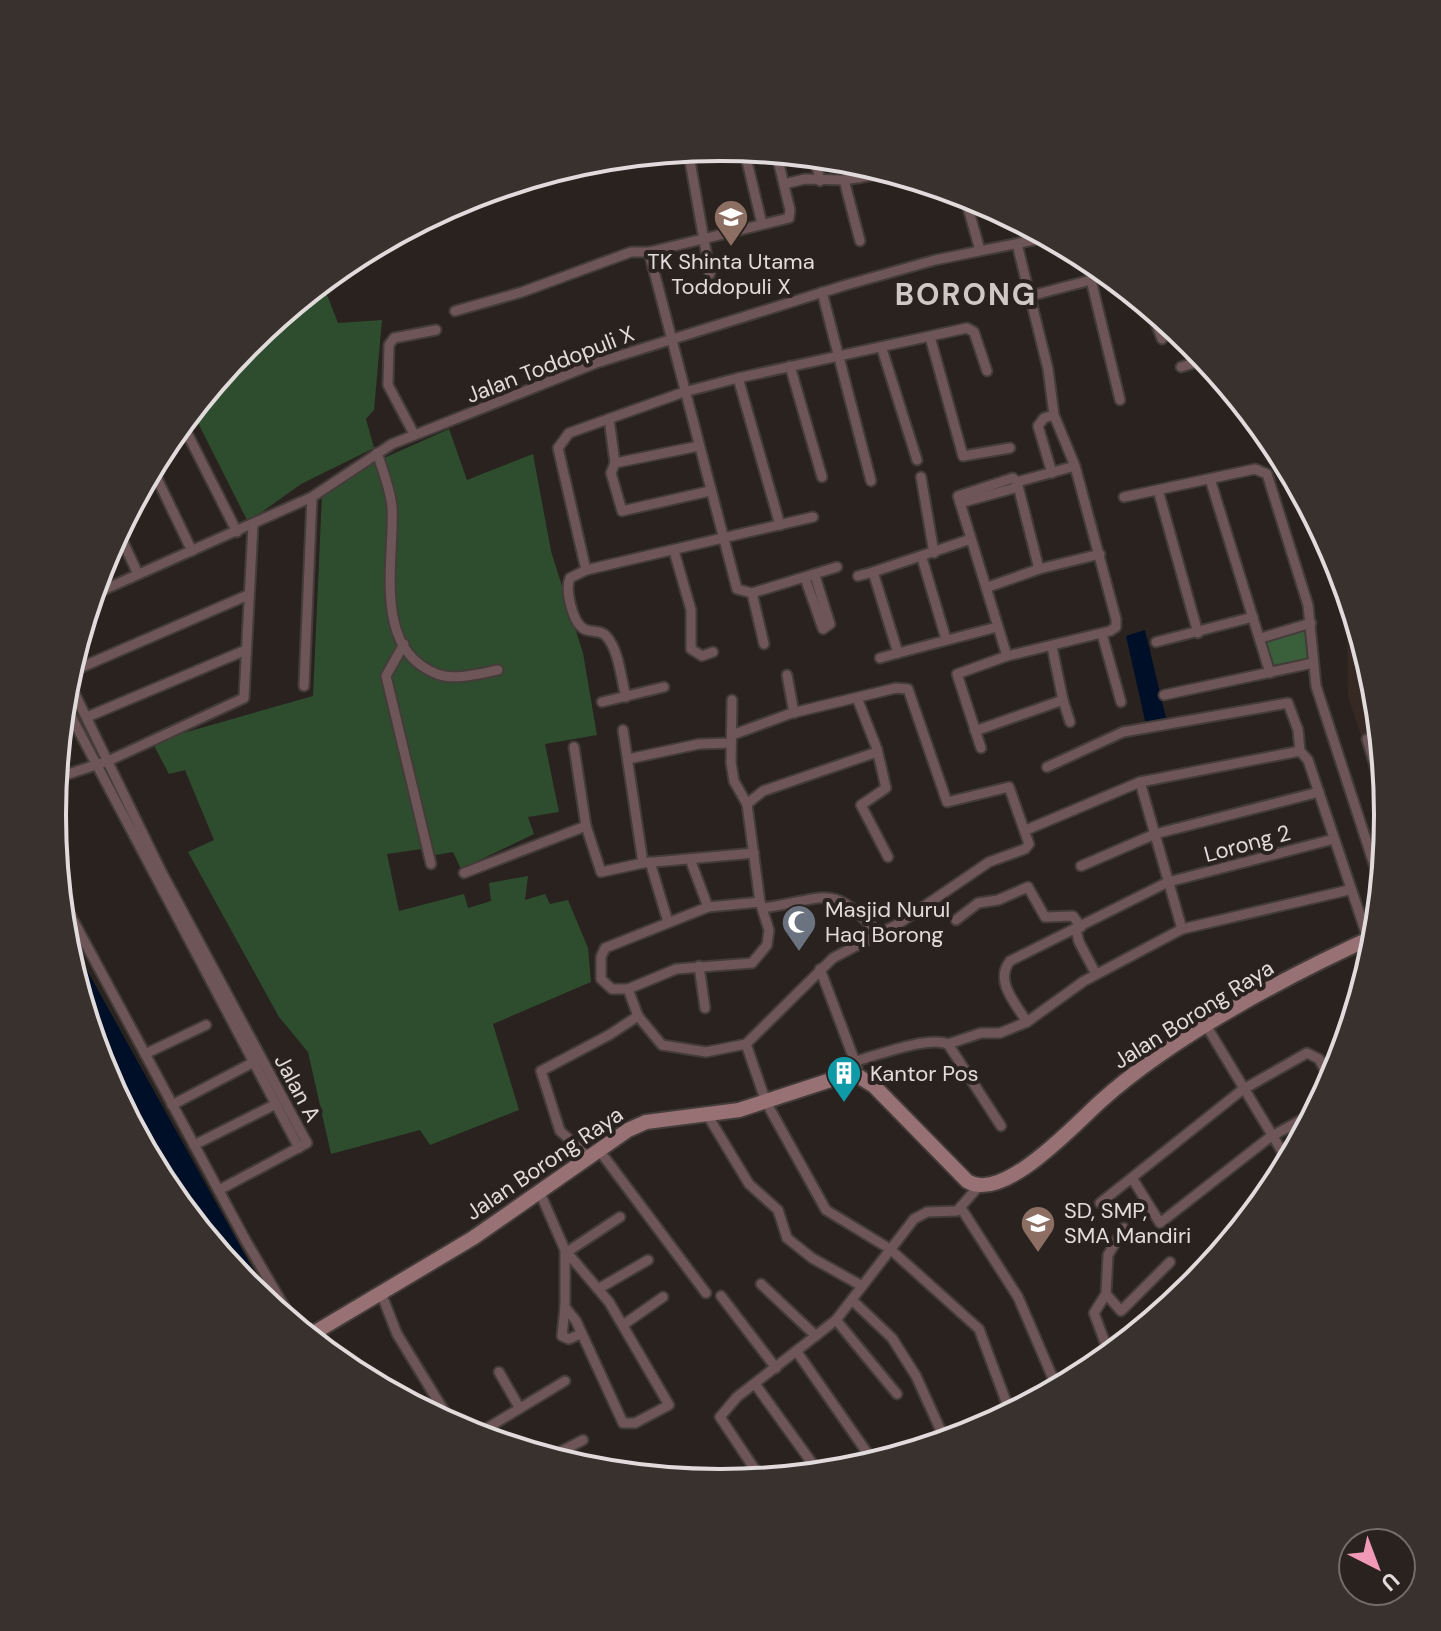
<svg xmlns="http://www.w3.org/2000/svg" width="1441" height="1631" font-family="'DM Sans',sans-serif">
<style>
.built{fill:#362924}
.green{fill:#2e4d2e}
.forest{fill:#3a603b}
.water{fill:#000f28}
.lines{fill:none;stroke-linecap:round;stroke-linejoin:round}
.minor-casing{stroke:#433c39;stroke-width:13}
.secondary-casing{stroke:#433c39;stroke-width:18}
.minor{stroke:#6e5558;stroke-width:9}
.secondary{stroke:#987175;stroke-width:14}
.labels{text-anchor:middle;stroke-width:8;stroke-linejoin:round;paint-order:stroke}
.poi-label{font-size:22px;fill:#e1dcdb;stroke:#29221f;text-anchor:start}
.street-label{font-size:22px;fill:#e1dcdb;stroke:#29221f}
.district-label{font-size:30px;font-weight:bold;letter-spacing:2px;fill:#d1c8c4;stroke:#29221f}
.rim{fill:none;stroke:#e1dcdb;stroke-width:4}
</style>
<rect width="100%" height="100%" fill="#29221f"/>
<!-- built -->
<polygon class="built" points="1334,551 1376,686 1389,819 1348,697 1347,624 1330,552"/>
<!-- green -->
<g class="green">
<polygon points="322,282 338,323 382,320 374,410 366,419 374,448 301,484 248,522 192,411 248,342"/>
<polygon points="449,429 467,480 533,454 551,551 583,653 597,735 545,744 559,812 528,817 534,834 461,869 453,852 430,856 422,849 387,854 399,911 464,894 468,908 491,901 489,883 528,876 525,900 545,894 550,904 568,900 588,948 591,982 493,1024 519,1110 430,1145 420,1130 331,1154 308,1052 279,1017 188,852 214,840 185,770 169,774 152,742 313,696 322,495 375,462"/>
</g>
<!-- forest -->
<polygon class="forest" points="1311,623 1313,663 1270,673 1261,638"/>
<!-- water -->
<g class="water">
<polygon points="1145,630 1167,722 1146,725 1126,636"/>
<path d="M63,927L276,1311C212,1259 180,1195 142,1124C107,1062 70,999 63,927Z"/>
</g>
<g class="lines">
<!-- minor casing -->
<g class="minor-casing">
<g id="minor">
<polyline points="744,149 762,224"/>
<polyline points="688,150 710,274"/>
<polyline points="776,152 790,210 789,218 649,252 737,589 752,593 837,567"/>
<polyline points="815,156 820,181"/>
<polyline points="855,161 859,178"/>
<polyline points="844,180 892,172"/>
<polyline points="784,184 805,179 844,180 860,241"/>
<polyline points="499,188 655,154"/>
<polyline points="964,194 980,250"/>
<polyline points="1029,226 1033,240"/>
<polyline points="1017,244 1048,369 1054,415 1075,466 1116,619 1116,627 1110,631 1007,656 958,496 1013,478 1017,482 1075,466"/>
<polyline points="1091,280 1120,400"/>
<polyline points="822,292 871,481"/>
<polyline points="1030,296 1110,275"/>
<polyline points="1150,308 1162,339"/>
<polyline points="455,311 522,292 631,252 649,252"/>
<polyline points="930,337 963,456 1010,448"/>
<polyline points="882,349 917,460"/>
<polyline points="790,366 822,477"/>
<polyline points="1181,367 1207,359"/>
<polyline points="738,378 780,525"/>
<polyline points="1240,400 1240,401"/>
<polyline points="609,419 615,463 699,446"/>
<polyline points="182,423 237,532"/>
<polyline points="414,434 388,385 389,345 394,338 436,330"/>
<path d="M377,453C383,471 390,488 392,507C395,559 371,649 437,674C454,681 481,673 498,670"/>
<polyline points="615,463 611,473 622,511 710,491"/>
<polyline points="152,468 192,551"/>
<polyline points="1052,473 1038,426 1044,418 1054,415"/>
<polyline points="921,477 934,553"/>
<polyline points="1210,479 1270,673"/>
<polyline points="1017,482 1039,569"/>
<polyline points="1158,490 1198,633"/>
<polyline points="1124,497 1255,469 1267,474 1308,605 1316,686 1382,889"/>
<polyline points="960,503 1018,487"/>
<polyline points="118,531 138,574"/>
<polyline points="971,539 873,572 898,653 997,627"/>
<polyline points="674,551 691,610 691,649 702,656 713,652"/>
<polyline points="922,558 946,639"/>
<polyline points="586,570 558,448 569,433 684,392 738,378 967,328 974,332 987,371"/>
<polyline points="858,576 873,572"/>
<polyline points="805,578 823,629 830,624 815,576"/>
<polyline points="988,587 1039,569 1100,554"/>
<polyline points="752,593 764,644"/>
<polyline points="92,595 312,497 392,444 596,363 846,285 935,260 1049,237"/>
<polyline points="1102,634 1121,702"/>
<polyline points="1261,638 1311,623"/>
<polyline points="1156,642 1253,617"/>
<polyline points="404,644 386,676 431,864"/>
<polyline points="880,658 898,653"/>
<polyline points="68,673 248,595"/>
<polyline points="787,675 794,713"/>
<polyline points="67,678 162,873 307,1143 219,1190"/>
<polyline points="304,686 312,497"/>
<polyline points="1164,695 1313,663"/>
<path d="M626,697C621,679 619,651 607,637C601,629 592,633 584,629C572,622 565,589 570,578L586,570L813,517"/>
<polyline points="857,698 877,749 886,788 861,805 888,857"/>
<polyline points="1063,700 1070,722"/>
<polyline points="63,701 299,1148"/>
<polyline points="602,702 664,687"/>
<polyline points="87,717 246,650"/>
<polyline points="623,730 643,863"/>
<polyline points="975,731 1063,700 1052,647"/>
<polyline points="732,735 792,713 896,688 908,689 947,802 1009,787 1029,844 1025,849 989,862 898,924 833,958 746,1044 706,1052 662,1045 638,1016 628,989 676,969 752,963 767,945 769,930 760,902 747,804 734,781 731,763 732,700"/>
<polyline points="574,747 586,826 601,872 643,863 754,853"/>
<polyline points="981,748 957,674 1007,656"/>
<polyline points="628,759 699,744 731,743"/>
<polyline points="1047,767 1123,732 1288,703 1298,730 1300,751 1308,760 1368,939"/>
<polyline points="1385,772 1375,743 1367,739 1389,812"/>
<polyline points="56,778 108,761 244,698 253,525"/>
<polyline points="1140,782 1182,929"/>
<polyline points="747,804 763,791 877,752"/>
<polyline points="1026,830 1140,782 1300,751"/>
<polyline points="690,859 708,907"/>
<polyline points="650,862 668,922"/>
<polyline points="1081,866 1155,834 1319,792"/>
<polyline points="464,873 586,826"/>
<polyline points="60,896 246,1241 298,1330"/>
<path d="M763,908C828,899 830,881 879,934"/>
<polyline points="956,920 978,903 998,900 1028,887 1045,917 1073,916 1081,927"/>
<polyline points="1076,930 1079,942 1096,974"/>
<polyline points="699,966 705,1008"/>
<polyline points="820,969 857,1067"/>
<polyline points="628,989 612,989 601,979 601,957 605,948 708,907 760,902"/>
<path d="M1027,1022C1016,1004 994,981 1010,961L1168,882L1334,839"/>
<polyline points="1207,1027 1289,1163"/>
<polyline points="746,1044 766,1102 826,1210 890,1249 979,1329 1007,1404 1014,1413"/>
<polyline points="948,1044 1001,1126"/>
<polyline points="145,1054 206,1025"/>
<path d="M856,1061C878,1055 928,1036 948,1044L981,1033H1000L1027,1022L1084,981L1182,929L1349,890"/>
<polyline points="172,1105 254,1062"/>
<polyline points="708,1116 749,1184 778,1210 787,1238 812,1258 862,1286"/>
<polyline points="194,1145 276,1104"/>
<polyline points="599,1150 706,1293"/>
<polyline points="588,1156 560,1131 541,1071 609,1035 638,1016"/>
<polyline points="1132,1178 1160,1223 1270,1137 1316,1112"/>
<polyline points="540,1193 565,1250 565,1307 576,1321 623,1423 635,1423 669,1405 609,1302 565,1250"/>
<polyline points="1100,1203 1242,1090 1307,1053 1319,1059 1332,1083"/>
<polyline points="961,1208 1018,1297 1058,1390"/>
<polyline points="1124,1228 1108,1255 1106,1294 1121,1311 1170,1262"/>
<polyline points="1218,1246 1244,1227"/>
<polyline points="567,1252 620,1217"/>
<polyline points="761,1284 816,1336"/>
<polyline points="598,1289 648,1260"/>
<polyline points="381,1293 397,1334 454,1427"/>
<polyline points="1106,1294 1094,1313 1110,1356"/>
<polyline points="721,1296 776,1368"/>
<polyline points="852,1300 892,1338 916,1376 946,1442"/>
<polyline points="565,1307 562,1336 569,1339 580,1334"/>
<polyline points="836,1320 897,1394"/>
<polyline points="623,1325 663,1297"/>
<polyline points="797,1352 875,1464"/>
<polyline points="499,1372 519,1407"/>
<polyline points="755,1384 820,1474"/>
<polyline points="474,1436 565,1381"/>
<polyline points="548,1458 583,1440"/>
<polyline points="762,1480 720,1417 737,1397 836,1320 914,1219 927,1212 957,1211 979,1186"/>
</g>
</g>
<!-- secondary casing -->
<g class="secondary-casing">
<path id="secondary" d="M307,1337L473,1238L628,1130L646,1122L739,1110L846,1075L858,1076L874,1086L967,1181C1003,1204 1075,1124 1101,1101C1173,1036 1289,975 1377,935"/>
</g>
<!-- minor -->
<use href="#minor" class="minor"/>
<!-- secondary -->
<use href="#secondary" class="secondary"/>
</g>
<!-- icons -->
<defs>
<g id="school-pin" transform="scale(1.8)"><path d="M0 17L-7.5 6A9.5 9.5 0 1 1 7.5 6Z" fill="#8d6e63" stroke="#29221f"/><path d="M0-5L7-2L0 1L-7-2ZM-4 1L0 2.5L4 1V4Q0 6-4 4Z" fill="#fff"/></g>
<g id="mosque-pin" transform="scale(1.8)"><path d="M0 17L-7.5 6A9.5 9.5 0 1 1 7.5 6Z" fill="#6b7280" stroke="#29221f"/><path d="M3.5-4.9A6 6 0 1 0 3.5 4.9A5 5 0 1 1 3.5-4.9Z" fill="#fff"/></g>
<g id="building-pin" transform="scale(1.8)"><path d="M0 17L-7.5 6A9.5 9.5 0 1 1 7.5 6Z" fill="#0f9aa8" stroke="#29221f"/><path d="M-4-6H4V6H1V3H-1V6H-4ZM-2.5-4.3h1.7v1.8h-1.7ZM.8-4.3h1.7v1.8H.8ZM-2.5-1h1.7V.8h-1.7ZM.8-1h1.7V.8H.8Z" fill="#fff"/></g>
</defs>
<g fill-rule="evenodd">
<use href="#school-pin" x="731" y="217"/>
<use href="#mosque-pin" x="799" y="922"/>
<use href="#building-pin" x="844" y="1073"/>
<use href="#school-pin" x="1038" y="1223"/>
</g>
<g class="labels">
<!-- poi labels -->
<g class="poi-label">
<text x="731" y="269" text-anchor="middle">TK Shinta Utama<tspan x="731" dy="25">Toddopuli X</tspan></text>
<text x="825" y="917">Masjid Nurul<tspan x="825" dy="25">Haq Borong</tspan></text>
<text x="870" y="1081">Kantor Pos</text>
<text x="1064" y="1218">SD, SMP,<tspan x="1064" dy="25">SMA Mandiri</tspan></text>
</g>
<!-- street labels -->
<g class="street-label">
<text transform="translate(550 364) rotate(-21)" y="8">Jalan Toddopuli X</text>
<text transform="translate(1247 843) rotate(-15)" y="8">Lorong 2</text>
<text transform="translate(1193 1014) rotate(-32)" y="8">Jalan Borong Raya</text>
<text transform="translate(298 1088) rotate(62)" y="8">Jalan A</text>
<text transform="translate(544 1163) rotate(-34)" y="8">Jalan Borong Raya</text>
</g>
<!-- district labels -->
<g class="district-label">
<text x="966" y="305">BORONG</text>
</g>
</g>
<!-- crop -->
<path d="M0 0H1441V1631H0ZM66 815a654 654 0 1 1 1308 0a654 654 0 1 1-1308 0Z" fill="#38312e" fill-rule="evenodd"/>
<path class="rim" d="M66 815a654 654 0 1 1 1308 0a654 654 0 1 1-1308 0Z"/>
<!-- north arrow -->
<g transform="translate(1377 1567) rotate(138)"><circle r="38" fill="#29221f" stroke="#736c6a" stroke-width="2"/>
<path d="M0-6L14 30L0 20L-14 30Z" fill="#f09ab7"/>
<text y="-12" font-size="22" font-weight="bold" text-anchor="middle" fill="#e1dcdb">U</text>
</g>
</svg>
